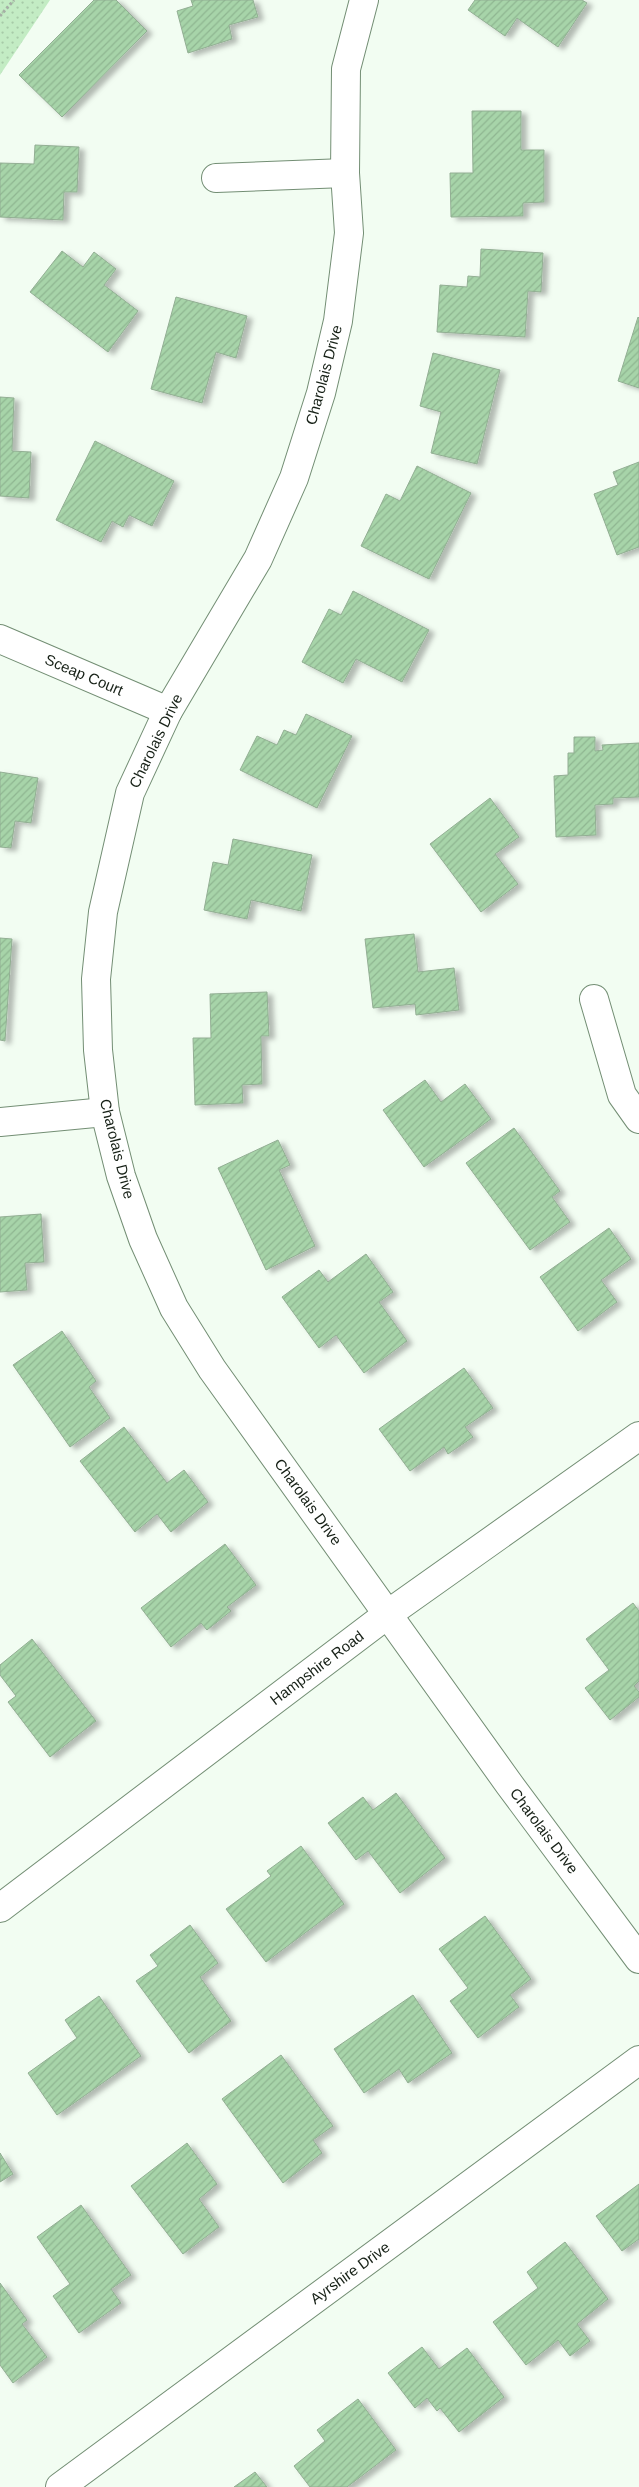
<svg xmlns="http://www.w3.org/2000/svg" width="639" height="2487" font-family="Helvetica,sans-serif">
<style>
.grass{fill:url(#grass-dots)}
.building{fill:url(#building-hatch);stroke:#92ae93;filter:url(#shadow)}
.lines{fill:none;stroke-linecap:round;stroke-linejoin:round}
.minor-casing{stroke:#738e74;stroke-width:30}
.path{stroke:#a5afa5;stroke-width:3;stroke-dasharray:2.5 2.5;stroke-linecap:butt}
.minor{stroke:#fff;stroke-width:28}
.labels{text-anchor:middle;stroke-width:5;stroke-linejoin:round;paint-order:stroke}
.street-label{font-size:15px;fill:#162016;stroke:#fff}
</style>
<defs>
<pattern id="grass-dots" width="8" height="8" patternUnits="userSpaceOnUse" patternTransform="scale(1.25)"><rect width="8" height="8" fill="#c3ecc4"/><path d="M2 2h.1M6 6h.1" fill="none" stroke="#a7caa8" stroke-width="1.8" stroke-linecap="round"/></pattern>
<pattern id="building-hatch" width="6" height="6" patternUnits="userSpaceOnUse" patternTransform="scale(1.25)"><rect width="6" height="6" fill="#a7d4a9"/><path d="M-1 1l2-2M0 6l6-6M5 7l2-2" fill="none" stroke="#8fb691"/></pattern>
<filter id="shadow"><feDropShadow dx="5.5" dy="3" stdDeviation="2.5" flood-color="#0004"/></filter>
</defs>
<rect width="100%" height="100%" fill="#f2fdf2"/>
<!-- grass -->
<polygon class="grass" points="0,0 50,0 0,75"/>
<!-- building -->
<g class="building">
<polygon points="94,0 116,0 147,31 62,117 19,75"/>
<polygon points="191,0 253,0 258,17 229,25 232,39 188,53 177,11 193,6"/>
<polygon points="475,0 582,0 587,3 558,47 517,18 505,36 468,10"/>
<polygon points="472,111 521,111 521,150 544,150 544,202 523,203 523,216 451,217 450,173 473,173"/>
<polygon points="35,145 79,147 77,192 64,192 63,220 0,217 0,163 34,164"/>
<polygon points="481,249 543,253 541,292 528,291 525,337 437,332 440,285 467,287 468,276 480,277"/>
<polygon points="62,251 83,267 94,252 116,269 104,285 138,311 108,352 30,292"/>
<polygon points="176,297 247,316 236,358 216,352 202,403 151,389"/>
<polygon points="638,317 639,318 639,388 618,381"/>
<polygon points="433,353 500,370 477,464 431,453 441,412 420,406"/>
<polygon points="0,397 14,398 12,451 31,452 29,498 0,496"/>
<polygon points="95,441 174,481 152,526 129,515 123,527 112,521 101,542 56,520"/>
<polygon points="639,462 639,547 617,555 594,494 618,485 613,472"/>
<polygon points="417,466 471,493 429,579 361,546 386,494 400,501"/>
<polygon points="353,591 429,630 402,682 356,659 343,683 302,662 329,609 341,615"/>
<polygon points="306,714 352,736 317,808 240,770 257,736 277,745 284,730 296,735"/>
<polygon points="574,737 595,737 595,751 603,750 602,745 639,743 639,797 613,798 613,804 595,805 596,835 556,837 554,776 568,775 568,753 574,753"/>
<polygon points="0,772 38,778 31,823 15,821 11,848 0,847"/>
<polygon points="490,798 519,837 495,854 518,884 481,912 430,844"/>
<polygon points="233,839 312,855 301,911 251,900 247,919 204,910 213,862 228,865"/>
<polygon points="414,934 418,972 454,968 459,1010 416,1015 415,1004 373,1008 365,939"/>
<polygon points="0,938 12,939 5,1041 0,1040"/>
<polygon points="267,992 269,1036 261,1036 262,1084 242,1085 243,1103 195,1105 193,1038 211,1038 210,994"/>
<polygon points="425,1080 441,1102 465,1084 491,1119 424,1167 383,1110"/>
<polygon points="514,1128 560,1191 552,1197 570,1222 530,1250 466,1163"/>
<polygon points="278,1140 290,1165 279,1170 315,1246 266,1270 218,1168"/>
<polygon points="41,1214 44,1262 25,1263 27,1290 0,1292 0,1217"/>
<polygon points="609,1228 631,1259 601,1280 617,1302 578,1331 540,1277"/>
<polygon points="366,1254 393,1292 379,1302 407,1341 364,1373 336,1335 319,1348 282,1297 319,1270 328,1282"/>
<polygon points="62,1331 96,1381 89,1387 110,1418 70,1447 13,1365"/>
<polygon points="464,1368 493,1408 465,1427 473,1437 448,1454 444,1447 410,1471 379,1429"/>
<polygon points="124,1427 167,1483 184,1470 208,1502 171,1532 157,1514 135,1532 80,1461"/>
<polygon points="225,1544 256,1585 227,1607 231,1611 207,1630 201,1623 171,1647 141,1608"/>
<polygon points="633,1603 639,1611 639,1681 634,1686 639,1692 639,1697 610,1720 585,1688 609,1670 586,1639"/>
<polygon points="32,1639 96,1721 50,1757 8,1702 16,1696 0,1675 0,1665"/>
<polygon points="396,1793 445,1858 400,1893 368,1851 356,1860 328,1823 363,1797 373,1810"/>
<polygon points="301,1846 344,1904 266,1962 226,1909 271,1876 267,1871"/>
<polygon points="485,1916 531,1979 510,1995 519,2007 478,2038 450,2001 468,1988 439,1949"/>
<polygon points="190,1925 218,1963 200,1977 231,2021 189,2053 136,1981 158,1966 150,1955"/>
<polygon points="413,1995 452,2053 408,2083 399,2069 364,2093 334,2049"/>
<polygon points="99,1996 141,2056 57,2115 28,2073 77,2038 65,2020"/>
<polygon points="281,2055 333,2126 313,2140 322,2153 283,2183 222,2099"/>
<polygon points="187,2143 217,2184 199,2199 219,2227 183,2254 131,2186"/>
<polygon points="0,2153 13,2174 0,2182"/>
<polygon points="639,2184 639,2239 622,2251 596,2216"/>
<polygon points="81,2205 131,2275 111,2289 121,2303 79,2333 53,2296 70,2284 37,2237"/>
<polygon points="565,2242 608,2299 577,2324 590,2341 570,2356 558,2340 526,2365 493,2322 538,2288 527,2272"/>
<polygon points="0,2283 27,2320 22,2324 47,2357 13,2383 0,2365"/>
<polygon points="422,2347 439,2369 467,2348 504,2397 459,2432 440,2408 437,2411 427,2398 415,2408 388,2373"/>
<polygon points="358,2399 396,2450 347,2487 310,2487 294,2466 325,2441 317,2430"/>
<polygon points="255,2472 267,2487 234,2487"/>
</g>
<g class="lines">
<!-- minor casing -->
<g class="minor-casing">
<g id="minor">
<polyline points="364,0 346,69 345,173 349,233 338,321 321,393 294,478 258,559 168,711 130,793 103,912 96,979 98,1050 105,1112 121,1176 143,1239 174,1308 212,1369 509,1784 639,1959"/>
<polyline points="216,178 345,173"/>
<polyline points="0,639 168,711"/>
<polyline points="594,999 622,1095 639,1119"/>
<polyline points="0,1122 105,1112"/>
<polyline points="0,1908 388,1614 639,1436"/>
<polyline points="60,2487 639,2060"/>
</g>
</g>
<!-- path -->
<polyline class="path" points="0,16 14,0"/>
<!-- minor -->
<use href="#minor" class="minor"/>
</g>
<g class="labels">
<!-- street labels -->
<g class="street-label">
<text transform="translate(324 375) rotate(-75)" y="5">Charolais Drive</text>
<text transform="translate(84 675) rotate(23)" y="5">Sceap Court</text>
<text transform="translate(156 741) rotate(-64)" y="5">Charolais Drive</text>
<text transform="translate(117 1149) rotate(76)" y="5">Charolais Drive</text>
<text transform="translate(308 1502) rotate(54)" y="5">Charolais Drive</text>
<text transform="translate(317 1668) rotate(-37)" y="5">Hampshire Road</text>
<text transform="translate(544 1831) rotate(53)" y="5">Charolais Drive</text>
<text transform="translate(350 2273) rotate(-36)" y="5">Ayrshire Drive</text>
</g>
</g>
</svg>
